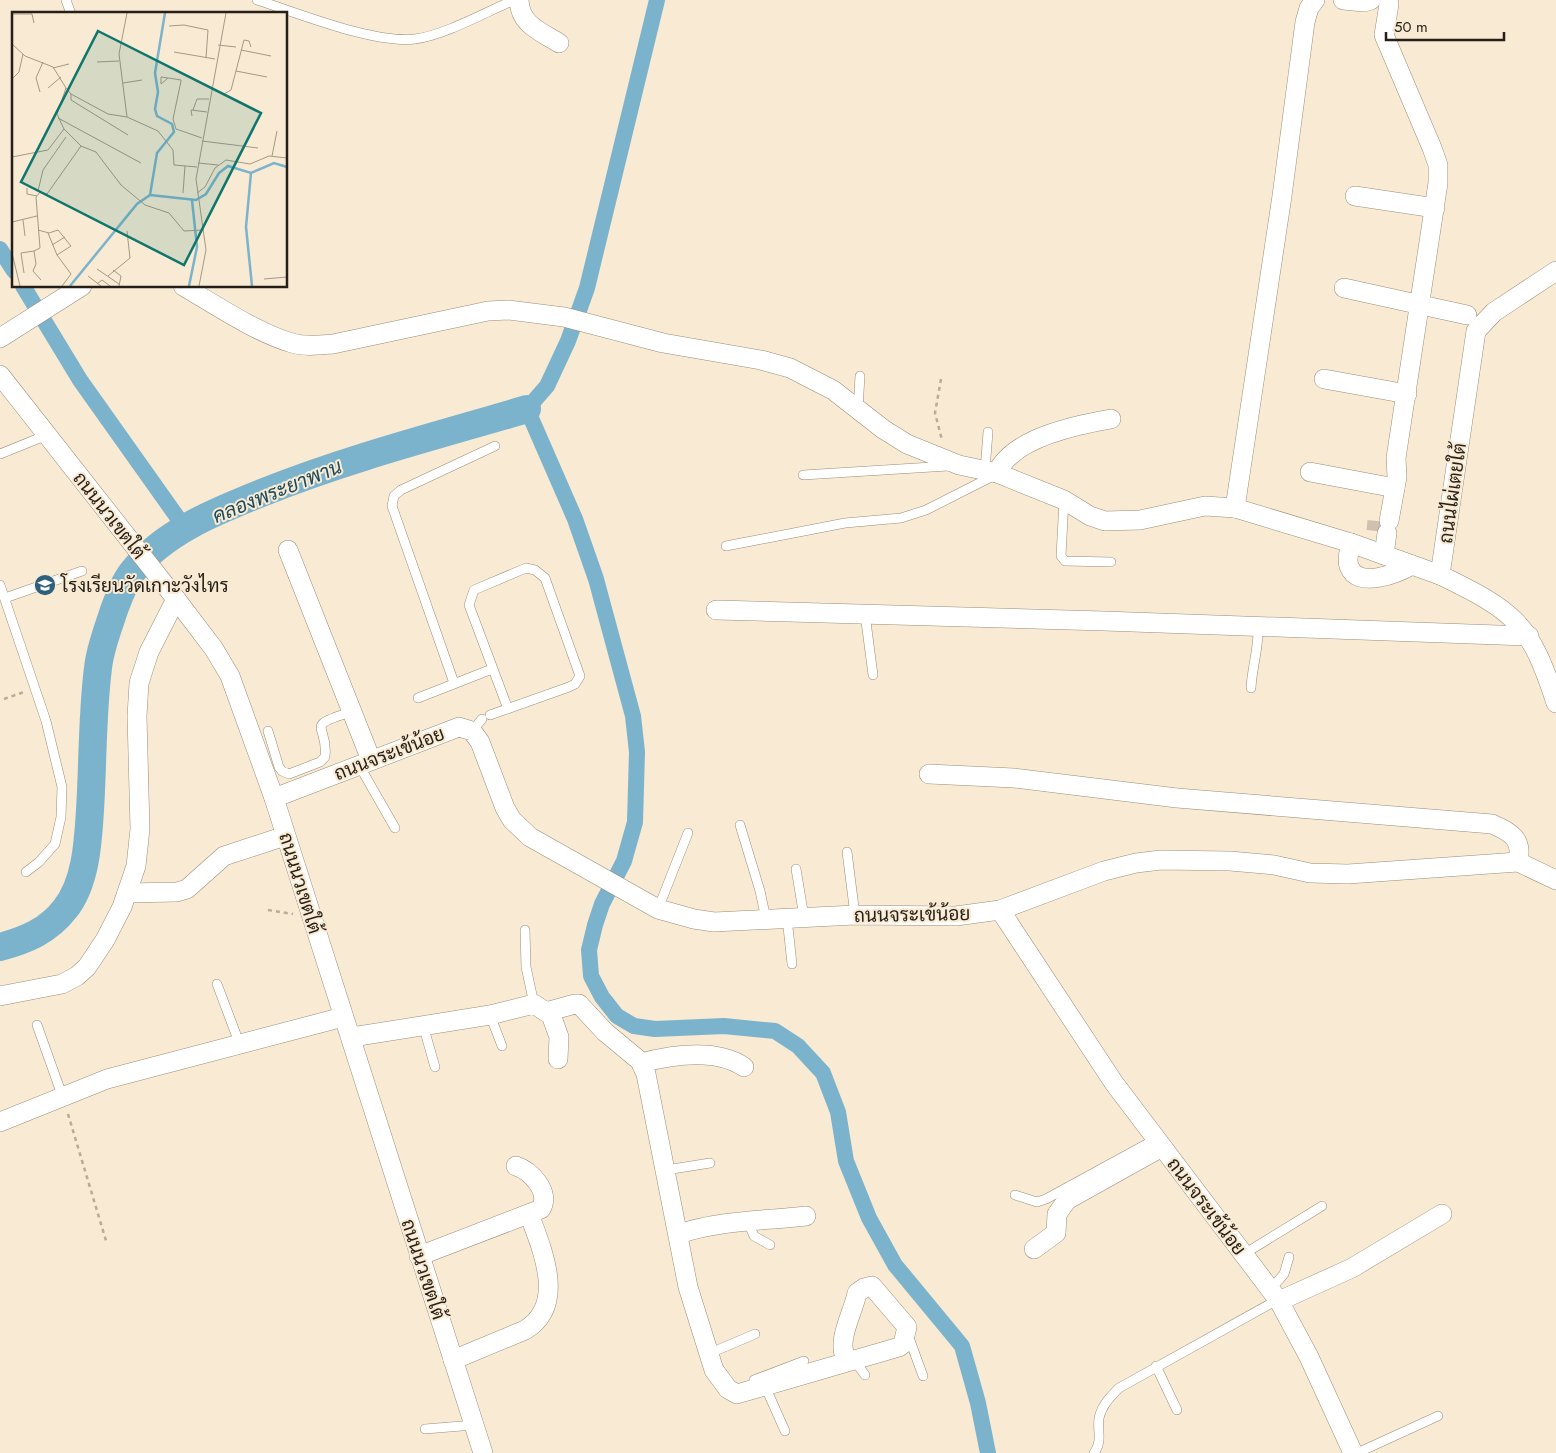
<svg xmlns="http://www.w3.org/2000/svg" width="1556" height="1453" font-family="Jost,Sarabun,sans-serif">
<style>
.lines{fill:none;stroke-linecap:round;stroke-linejoin:round}
.canal{stroke:#7bb3cd;stroke-width:16}
.river{stroke:#7bb3cd;stroke-width:28}
.street-tunnel{stroke:#cfc1ad;stroke-width:19;stroke-dasharray:19 9;stroke-linecap:butt}
.lane-casing{stroke:#9b8d78;stroke-width:10}
.street-casing{stroke:#9b8d78;stroke-width:20}
.path{stroke:#b7ab99;stroke-width:2.5;stroke-dasharray:4 4;stroke-linecap:butt}
.lane{stroke:#fff;stroke-width:9}
.street{stroke:#fff;stroke-width:19}
.labels{text-anchor:middle;stroke-width:4;stroke-linejoin:round;paint-order:stroke}
.street-label{font-size:19px;fill:#251f17;stroke:#f9ead3}
.poi-label{font-size:19px;fill:#251f17;stroke:#f9ead3;text-anchor:start}
.water-label{font-size:20px;font-style:italic;fill:#1c4a5d;stroke:#f9ead3}
.inset-river{fill:none;stroke:#7bb3cd;stroke-width:2.5}
.inset-road{fill:none;stroke:#a49988;stroke-width:1}
.view{fill:#0f766e;fill-opacity:0.15;stroke:#0f766e;stroke-width:2.5}
.inset-edge{fill:none;stroke:#251f17;stroke-width:2.5}
</style>
<rect width="100%" height="100%" fill="#f9ead3"/>
<g class="lines">
<!-- canal -->
<g class="canal">
<polyline points="657,0 587,288 568,341 547,386 527,409 575,519 596,579 633,716 637,752 635,822 624,861 602,904 595,925 589,950 591,976 602,997 617,1016 634,1026 655,1029 724,1026 775,1031 798,1046 823,1073 838,1112 846,1161 869,1218 895,1265 962,1346 978,1403 988,1453"/>
<polyline points="0,249 14,271"/>
<polyline points="23,286 80,380 185,528"/>
</g>
<!-- river -->
<path class="river" d="M0,947C26,940 48,931 65,909C86,883 88,842 90,810C93,763 92,715 98,668C100,648 108,629 114,610C119,597 124,582 133,571C165,531 217,511 264,492C349,458 439,435 527,409"/>
<!-- street-tunnel -->
<polyline class="street-tunnel" points="1376,531 1377,521"/>
<!-- lane casing -->
<g class="lane-casing">
<g id="lane">
<polyline points="66,0 71,14"/>
<path d="M257,0C298,13 374,44 415,39C445,35 486,12 514,0"/>
<polyline points="858,409 860,376"/>
<polyline points="0,454 47,435"/>
<polyline points="985,470 988,432"/>
<polyline points="803,475 948,466"/>
<polyline points="1064,500 1061,556 1065,561 1111,562"/>
<polyline points="726,546 845,523 901,518 926,510 995,475"/>
<polyline points="0,585 46,721 62,787 61,817 55,844 39,862 26,872"/>
<polyline points="5,598 82,571"/>
<polyline points="865,614 873,675"/>
<polyline points="454,683 392,506 394,496 401,490 495,446"/>
<path d="M1251,688C1252,667 1259,648 1258,627"/>
<polyline points="418,698 492,669"/>
<polyline points="490,715 569,687 575,684 580,676 545,578 535,570 526,568 474,590 469,605 508,709"/>
<path d="M268,731L279,767L282,771L289,774L320,762L325,757C329,724 302,727 351,712"/>
<polyline points="472,731 482,719"/>
<polyline points="359,765 395,828"/>
<polyline points="740,825 760,891 766,919"/>
<polyline points="847,852 855,915"/>
<polyline points="796,869 804,917"/>
<polyline points="658,909 688,833"/>
<polyline points="787,918 792,964"/>
<polyline points="525,930 526,967 534,1004"/>
<polyline points="217,984 240,1045"/>
<polyline points="490,1015 502,1046"/>
<polyline points="37,1025 62,1095"/>
<polyline points="423,1025 435,1067"/>
<polyline points="666,1170 710,1163"/>
<polyline points="1015,1195 1037,1202 1046,1199 1156,1139"/>
<polyline points="748,1222 754,1236 770,1245"/>
<polyline points="1244,1254 1322,1206"/>
<polyline points="1270,1290 1284,1274 1289,1257"/>
<polyline points="908,1335 923,1376"/>
<polyline points="708,1354 755,1334"/>
<polyline points="854,1360 865,1375"/>
<polyline points="1156,1366 1177,1410"/>
<polyline points="754,1380 804,1361"/>
<polyline points="765,1386 785,1431"/>
<polyline points="425,1429 474,1425"/>
<path d="M1094,1453C1103,1441 1097,1431 1099,1418C1102,1405 1110,1397 1119,1388L1277,1300"/>
<polyline points="1357,1453 1438,1416"/>
</g>
</g>
<!-- street casing -->
<g class="street-casing">
<g id="street">
<path d="M519,0C520,25 540,31 559,43"/>
<polyline points="1343,0 1364,2 1371,0"/>
<polyline points="1389,4 1384,35 1432,148 1438,165 1438,183 1396,458 1397,477 1389,521"/>
<polyline points="1355,196 1435,208"/>
<path d="M1556,271L1494,312L1476,331L1440,575C1514,611 1530,622 1556,703"/>
<path d="M183,286C214,304 257,333 292,343C305,347 320,345 333,344L488,311L508,310L564,317L663,343L761,360L790,368L833,390L883,429L907,444L959,465L997,473L1064,500L1090,516L1105,521L1140,520L1205,506L1235,508L1351,543L1440,575"/>
<polyline points="1344,288 1467,315"/>
<polyline points="0,338 82,286"/>
<polyline points="0,375 176,599 214,649 230,676 274,798 483,1453"/>
<polyline points="1324,379 1407,394"/>
<polyline points="1310,472 1395,488"/>
<path d="M997,473C1012,438 1076,425 1111,419"/>
<polyline points="1235,508 1282,196 1305,22 1309,8 1315,0"/>
<path d="M1351,543C1350,550 1346,558 1349,566C1357,590 1398,573 1412,565"/>
<polyline points="288,550 371,760"/>
<polyline points="1384,555 1387,533"/>
<polyline points="716,610 1104,621 1529,636"/>
<path d="M929,774L1014,778L1177,798L1492,824C1511,832 1523,839 1518,862"/>
<polyline points="274,798 459,727 472,731 480,742 505,808 512,820 530,837 658,909 694,919 714,922 855,915 956,916 1000,910 1104,871 1136,863 1161,860 1230,861 1274,865 1310,873 1348,874 1518,862 1556,880"/>
<polyline points="127,893 177,892 187,889 224,856 285,836"/>
<polyline points="1000,910 1114,1083 1279,1301 1309,1357 1353,1453"/>
<polyline points="0,996 62,984 77,976 87,967 105,940 122,907 136,866 140,829 137,716 139,683 149,652 176,599"/>
<polyline points="550,1012 559,1037 558,1059"/>
<path d="M352,1037L490,1015L534,1004L546,1012L575,1004H579L605,1032L640,1061L646,1074L688,1287L714,1370L728,1389L737,1394L899,1347L903,1344L907,1327L872,1286L864,1288L857,1293C853,1314 835,1341 847,1362"/>
<path d="M641,1063C672,1055 716,1048 744,1067"/>
<polyline points="0,1122 107,1079 343,1017"/>
<path d="M679,1234C719,1220 764,1221 806,1216"/>
<polyline points="1034,1249 1056,1233 1057,1214 1067,1200 1162,1147"/>
<path d="M419,1256L541,1209C551,1192 531,1171 516,1166"/>
<polyline points="1279,1301 1352,1268 1442,1214"/>
<path d="M453,1360L525,1330C567,1305 542,1249 529,1214"/>
</g>
</g>
<!-- path -->
<g class="path">
<polyline points="941,379 935,413 942,440"/>
<polyline points="4,699 24,692"/>
<polyline points="268,910 293,914"/>
<polyline points="68,1114 107,1244"/>
</g>
<!-- lane -->
<use href="#lane" class="lane"/>
<!-- street -->
<use href="#street" class="street"/>
</g>
<!-- icons -->
<defs>
<g id="school-disc" transform="scale(1.125)"><circle r="9.5" fill="#2e5f7d" stroke="#f9ead3"/><path d="M0-5L7-2L0 1L-7-2ZM-4 1L0 2.5L4 1V4Q0 6-4 4Z" fill="#fff"/></g>
</defs>
<g fill-rule="evenodd">
<use href="#school-disc" x="45" y="585"/>
</g>
<g class="labels">
<!-- street labels -->
<g class="street-label">
<text transform="translate(1452 493) rotate(-82)" y="7">ถนนไผ่เตยใต้</text>
<text transform="translate(110 515) rotate(52)" y="7">ถนนนวเขตใต้</text>
<text transform="translate(389 753) rotate(-21)" y="7">ถนนจระเข้น้อย</text>
<text transform="translate(301 883) rotate(73)" y="7">ถนนนวเขตใต้</text>
<text transform="translate(912 914) rotate(-1)" y="7">ถนนจระเข้น้อย</text>
<text transform="translate(1207 1206) rotate(53)" y="7">ถนนจระเข้น้อย</text>
<text transform="translate(424 1269) rotate(72)" y="7">ถนนนวเขตใต้</text>
</g>
<!-- poi labels -->
<g class="poi-label">
<text x="61" y="592">โรงเรียนวัดเกาะวังไทร</text>
</g>
<!-- water labels -->
<g class="water-label">
<text transform="translate(277 491) rotate(-22)" y="7">คลองพระยาพาน</text>
</g>
</g>
<!-- overview -->
<g transform="translate(12 12)">
<rect width="275" height="275" fill="#f9ead3"/>
<path class="inset-river" d="M239,161L234,215L240,274M138,183L184,188L194,182L207,161L216,154L239,161L262,151L275,155M58,274L125,192L138,183L145,141L162,120L160,112L145,104L143,97L146,80L143,61L153,1M177,274L185,235L180,188"/>
<path class="inset-road" d="M0,2H20L22,11M157,14L172,13L196,18L194,46M0,32L13,44L41,55L54,76L45,102L52,117L36,138L0,145M206,33L224,35M229,38L259,44M162,40L203,47M85,50L107,49M41,56L57,52M224,59L255,65M156,66L149,72V65L163,67L169,68V69L161,107L164,117L190,126M0,67L7,60L11,42M111,71L130,68M198,75L212,82L219,78L232,28L237,29L239,35M36,76L49,65M54,76L59,82L96,102L115,105L146,119L161,138L162,153L185,155M28,80L24,66L31,50M59,82V88L116,123M181,98L185,87H197M180,104L179,98L195,100M115,105L107,42L115,1M46,106L129,151M52,117L69,134L84,140L109,173L133,193L157,201L172,219L192,218M190,129L246,136M260,144L265,119M186,151L206,153M15,176V182L25,184M26,179L31,158L54,125M171,181L173,154M185,181L193,175L203,156L214,148L238,152L257,144L275,146M11,208L13,224M0,210L25,204M26,218L37,221L46,218L59,234L45,243L36,221M40,233L53,225M0,241L8,274M45,243L59,262L50,274M85,257L107,272M101,258L109,264L107,274M12,261L9,241L22,239M76,264L89,274M96,264L118,246L115,219M252,267L275,265M29,268L21,259L24,252L22,239L28,236L24,185L28,180L35,182L69,134M85,272L90,268L98,274M187,274L194,238L184,167L214,1"/>
<path class="view" d="M86,19L249,101L172,253L9,170Z"/>
<rect width="275" height="275" class="inset-edge"/>
</g>
<!-- scale -->
<path d="M1386 32v8h118v-8" fill="none" stroke="#251f17" stroke-width="2.5"/>
<text x="1394" y="32" font-size="15" fill="#251f17" stroke="#f9ead3" stroke-width="4" paint-order="stroke">50 m</text>
</svg>
